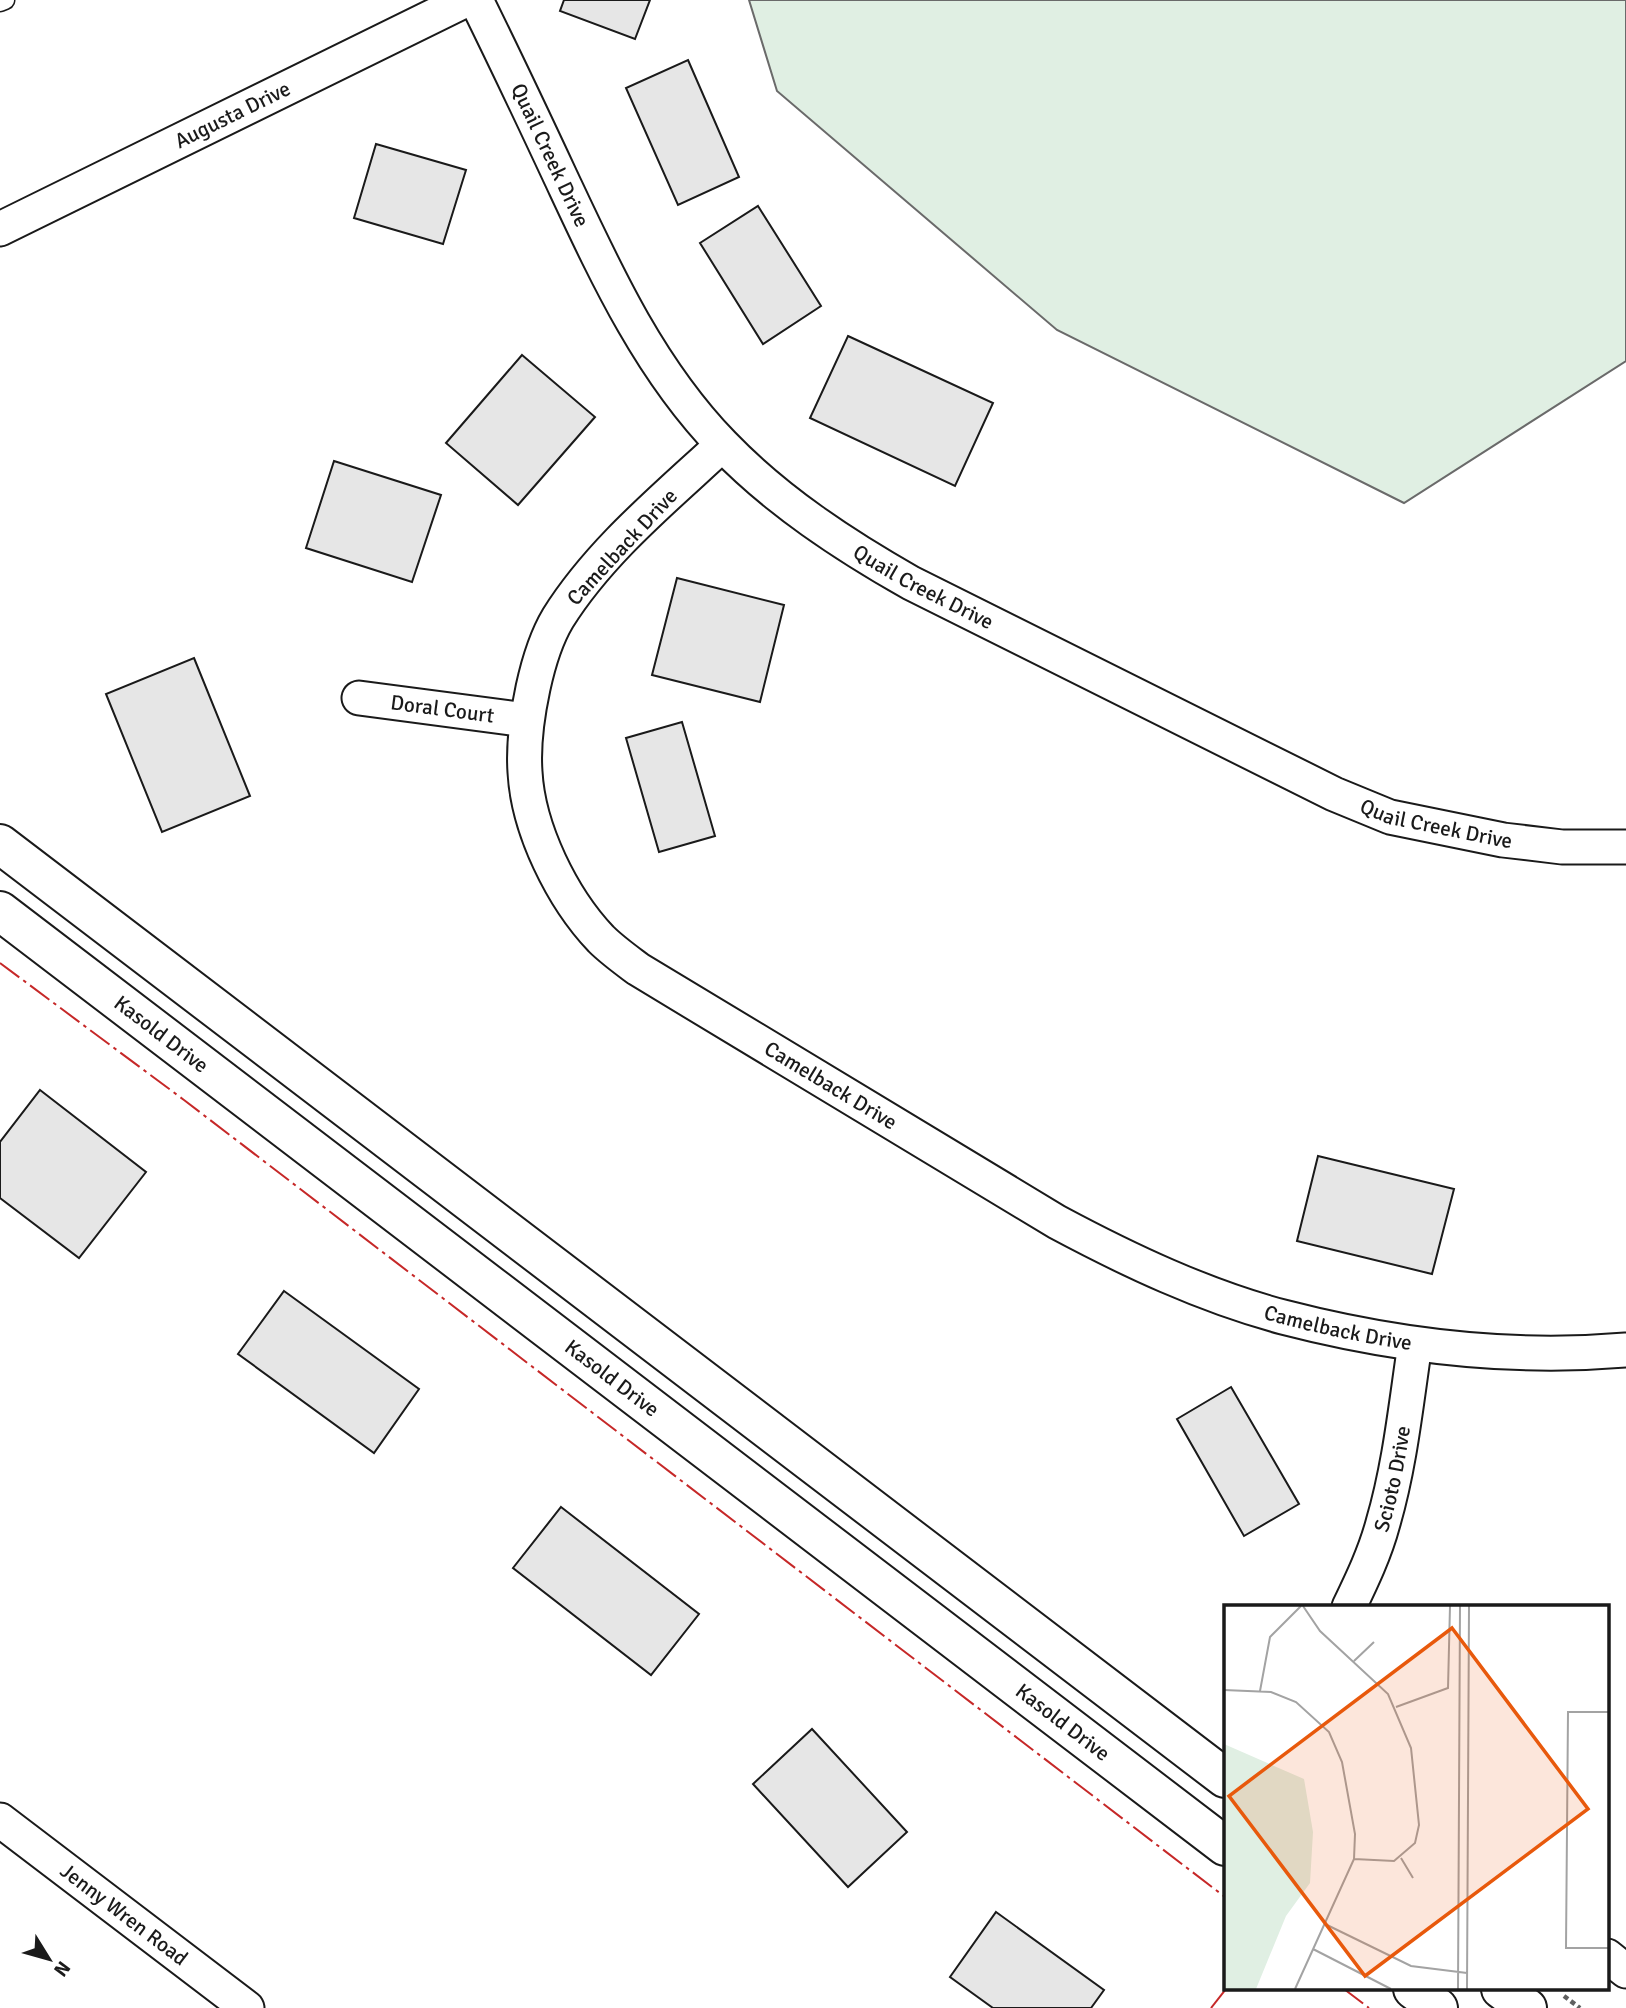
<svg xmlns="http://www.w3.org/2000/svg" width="1626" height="2008" font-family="Signika,sans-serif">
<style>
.green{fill:#e0efe3;stroke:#6a6a6a;stroke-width:2}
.building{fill:#e6e6e6;stroke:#1a1a1a;stroke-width:2}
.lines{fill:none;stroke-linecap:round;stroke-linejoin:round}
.lane-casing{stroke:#1a1a1a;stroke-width:21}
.street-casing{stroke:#1a1a1a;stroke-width:37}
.secondary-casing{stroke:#1a1a1a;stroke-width:42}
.path{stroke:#5f5f5f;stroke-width:4.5;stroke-dasharray:5 3.5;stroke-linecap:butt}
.lane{stroke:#fff;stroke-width:18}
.street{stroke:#fff;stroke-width:33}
.secondary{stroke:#fff;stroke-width:38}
.power{stroke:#c62828;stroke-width:2;stroke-dasharray:24 5 3.5 5;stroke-linecap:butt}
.labels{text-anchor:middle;stroke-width:5;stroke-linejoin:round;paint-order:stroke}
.street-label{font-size:21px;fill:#1a1a1a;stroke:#fff}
.inset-road{fill:none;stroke:#a3a3a3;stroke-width:2}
.view{fill:#e8590c;fill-opacity:0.15;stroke:#e8590c;stroke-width:3.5}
.inset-edge{fill:none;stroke:#1a1a1a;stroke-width:3.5}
</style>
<rect width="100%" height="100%" fill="#fff"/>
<!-- green -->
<polygon class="green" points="749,0 1626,0 1626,361 1404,503 1057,330 777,91"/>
<!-- building -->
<g class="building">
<polygon points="564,0 650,0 635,39 560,11"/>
<polygon points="688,60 739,177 678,205 626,88"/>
<polygon points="376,144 466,170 443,244 354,218"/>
<polygon points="758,206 821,306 763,344 700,243"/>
<polygon points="848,336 993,403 955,486 810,418"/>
<polygon points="522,355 595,417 518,505 446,443"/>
<polygon points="334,461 441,495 412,582 306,548"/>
<polygon points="677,578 784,605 760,702 652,675"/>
<polygon points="194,658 250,796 162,832 106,694"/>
<polygon points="682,722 715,836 659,852 626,738"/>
<polygon points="40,1090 146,1172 79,1258 0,1198 0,1142"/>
<polygon points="1318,1156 1454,1189 1432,1274 1297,1241"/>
<polygon points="284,1291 419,1389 374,1453 238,1354"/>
<polygon points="1231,1387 1299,1504 1244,1536 1177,1419"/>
<polygon points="561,1507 699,1614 651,1675 513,1568"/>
<polygon points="812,1729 907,1832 848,1887 753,1784"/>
<polygon points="996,1912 1104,1990 1091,2008 993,2008 950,1977"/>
</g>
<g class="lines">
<!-- lane casing -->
<g class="lane-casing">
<polyline id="lane" points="0,2 5,0"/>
</g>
<!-- street casing -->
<g class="street-casing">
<g id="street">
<path id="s1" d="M476,0C505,59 533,118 561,178C605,272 649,369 723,445C777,501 844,545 911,583L1334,794L1390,817L1503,840L1562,847H1626"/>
<path id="s2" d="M0,229L466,0"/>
<path id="s3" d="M722,445C665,498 600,551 558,618C546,638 538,665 533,688C527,716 523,743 525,772C528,829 562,898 601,939C612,950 626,960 638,969L1057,1222C1128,1260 1204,1296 1283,1317C1395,1346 1510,1360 1626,1350"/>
<path id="s4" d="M359,698L526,720"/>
<path id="s5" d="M1349,1607C1362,1580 1375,1553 1383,1523C1400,1465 1406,1404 1415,1344"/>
<path id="s6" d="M0,1820L247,2008"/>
<polyline points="1607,1956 1626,1971"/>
</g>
</g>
<!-- secondary casing -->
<g class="secondary-casing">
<g id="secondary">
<polyline points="0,844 1225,1778"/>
<path id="s7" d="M0,911L1225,1846"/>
<polyline points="1413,1989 1438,2008"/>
<polyline points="1501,1989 1527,2008"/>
</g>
</g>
<!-- path -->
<polyline class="path" points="1564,1996 1580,2008"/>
<!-- lane -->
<use href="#lane" class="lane"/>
<!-- street -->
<use href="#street" class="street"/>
<!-- secondary -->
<use href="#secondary" class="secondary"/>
<!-- power -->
<g class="power">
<polyline points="0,963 184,1100 1225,1897"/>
<polyline points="1344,1989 1369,2008"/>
<polyline points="1211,2008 1226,1989"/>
</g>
</g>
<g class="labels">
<!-- street labels -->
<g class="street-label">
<text dy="7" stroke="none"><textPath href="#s2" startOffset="259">Augusta Drive</textPath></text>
<text dy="7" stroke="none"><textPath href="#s1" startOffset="172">Quail Creek Drive</textPath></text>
<text transform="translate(622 547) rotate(-47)" y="7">Camelback Drive</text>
<text dy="7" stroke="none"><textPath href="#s1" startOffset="758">Quail Creek Drive</textPath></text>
<text dy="7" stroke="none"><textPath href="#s4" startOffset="84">Doral Court</textPath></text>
<text dy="7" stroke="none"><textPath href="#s1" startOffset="1325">Quail Creek Drive</textPath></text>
<text dy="7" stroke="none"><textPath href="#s7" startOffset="203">Kasold Drive</textPath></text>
<text dy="7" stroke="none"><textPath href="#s3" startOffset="858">Camelback Drive</textPath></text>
<text dy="7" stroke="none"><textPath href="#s3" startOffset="1424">Camelback Drive</textPath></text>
<text dy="7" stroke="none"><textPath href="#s7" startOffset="770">Kasold Drive</textPath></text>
<text dy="7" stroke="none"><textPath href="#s5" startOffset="136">Scioto Drive</textPath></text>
<text dy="7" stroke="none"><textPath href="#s7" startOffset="1337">Kasold Drive</textPath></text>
<text dy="7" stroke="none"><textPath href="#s6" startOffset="156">Jenny Wren Road</textPath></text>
</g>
</g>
<!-- overview -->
<g transform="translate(1224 1605)">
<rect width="385" height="385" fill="#fff"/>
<path d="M0,139L80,174L89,227L86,278L62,311L32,384H0Z" fill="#e0efe3"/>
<path class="inset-road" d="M79,1L96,26L164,89L187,143L195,220L191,238L170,256L130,254M130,56L150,37M0,85L47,87L72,97L105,127L118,157L131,229L130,254L71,384M36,86L46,32L77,1M172,102L224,83L226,1M385,107H344L342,343H385M177,253L189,273M101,319L187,361L243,368M89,344L167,384M234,384L236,1M243,384L245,1"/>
<path class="view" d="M228,23L364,204L141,371L5,191Z"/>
<rect width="385" height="385" class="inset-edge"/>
</g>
<!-- north arrow -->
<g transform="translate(49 1959) rotate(127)" stroke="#ffffff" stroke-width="5" paint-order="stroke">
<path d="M0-5L12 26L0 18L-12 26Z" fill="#1a1a1a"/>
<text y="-10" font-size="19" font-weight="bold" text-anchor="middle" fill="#1a1a1a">N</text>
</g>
</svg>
